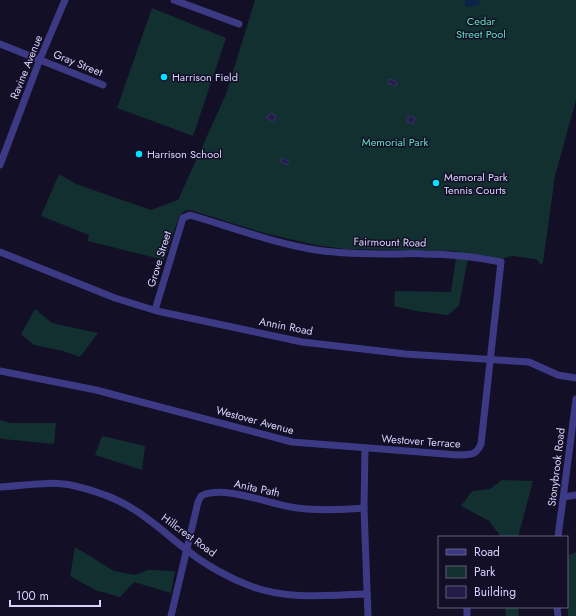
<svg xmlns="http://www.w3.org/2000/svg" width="576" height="616" font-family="Jost,sans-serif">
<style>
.green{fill:#12302f}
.water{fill:#0c2248}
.building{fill:#241b47;stroke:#3b2d73}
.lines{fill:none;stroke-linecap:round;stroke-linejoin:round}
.street{stroke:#3d3a85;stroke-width:7}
.poi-dot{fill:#00e5ff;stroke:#130f26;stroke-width:1.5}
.labels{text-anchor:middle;stroke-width:3;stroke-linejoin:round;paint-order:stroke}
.park-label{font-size:11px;fill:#5fe0c0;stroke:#130f26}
.street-label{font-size:11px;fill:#d9d4ff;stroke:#130f26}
.poi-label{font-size:11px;fill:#d9d4ff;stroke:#130f26;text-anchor:start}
</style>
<rect width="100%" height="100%" fill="#130f26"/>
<!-- green -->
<g class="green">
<polygon points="255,0 576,0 576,100 555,176 543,262 541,265 536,259 512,256 502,259 483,255 468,258 459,306 448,315 416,311 394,306 395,291 451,292 457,251 345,249 315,245 264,233 190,210 184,211 179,217 164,260 88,241 89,235 41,216 59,174 76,184 151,210 178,200 226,94"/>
<polygon points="152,8 226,38 193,136 117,108"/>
<polygon points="35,309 52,323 98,333 80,357 63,351 34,345 21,334"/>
<polygon points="0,420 11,423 56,423 54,444 3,439 0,438"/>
<polygon points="102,436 145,446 142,470 95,455"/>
<polygon points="502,480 533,481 518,537 501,537 489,521 461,506 472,491 490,489"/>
<polygon points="75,547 114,571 135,575 148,570 175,571 171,593 134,582 120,597 95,590 70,576"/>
<polygon points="576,552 576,616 568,616 567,571 569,555"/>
<polygon points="505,607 518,607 519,616 506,616"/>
</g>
<!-- water -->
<polygon class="water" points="465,0 477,0 479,1 480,5 466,7"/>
<!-- building -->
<g class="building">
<polygon points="389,79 397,82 396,86 388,83"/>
<polygon points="270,113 276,116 273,122 267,118"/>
<polygon points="409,116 415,118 413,124 407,121"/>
<polygon points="282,158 289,162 287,165 280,161"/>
</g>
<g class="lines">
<!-- street -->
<g class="street">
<polyline points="174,0 239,24"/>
<polyline points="0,44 103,85"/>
<polyline points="0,165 40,59 65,0"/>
<polyline points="0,252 115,298 157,311 302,342 406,354 529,362 558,375 576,378"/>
<path d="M0,371L96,390L292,442L458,455C470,454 475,457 481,444L501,262C476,257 450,254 425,254C415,253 405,254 395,254C369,254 342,254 316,250C273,243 231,227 190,215L183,218L155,310"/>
<polyline points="365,448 364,508 368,616"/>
<path d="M0,487C24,486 51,480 75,486C102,492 128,503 149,520C162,529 174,541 187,550C205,565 231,579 253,587C290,600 329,595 367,594"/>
<polyline points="564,497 576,495"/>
<polyline points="558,537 576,399"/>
<polyline points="557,607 558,616"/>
<path d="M171,616L198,502L201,496C224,484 271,505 297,508C321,511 340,510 364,508"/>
<polyline points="467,616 467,607"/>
</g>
</g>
<!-- markers -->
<g class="poi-dot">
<circle cx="164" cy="77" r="4"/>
<circle cx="139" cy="154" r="4"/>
<circle cx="436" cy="183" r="4"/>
</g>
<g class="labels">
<!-- park labels -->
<g class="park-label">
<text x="481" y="25">Cedar<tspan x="481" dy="13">Street Pool</tspan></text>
<text x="395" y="146">Memorial Park</text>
</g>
<!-- street labels -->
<g class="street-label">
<text transform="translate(78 63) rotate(22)" y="4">Gray Street</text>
<text transform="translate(26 67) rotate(-68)" y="4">Ravine Avenue</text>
<text transform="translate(390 242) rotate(1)" y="4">Fairmount Road</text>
<text transform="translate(159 259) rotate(-73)" y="4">Grove Street</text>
<text transform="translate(286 326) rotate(11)" y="4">Annin Road</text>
<text transform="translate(255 420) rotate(15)" y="4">Westover Avenue</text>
<text transform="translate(421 441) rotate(4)" y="4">Westover Terrace</text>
<text transform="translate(556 467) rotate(-83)" y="4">Stonybrook Road</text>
<text transform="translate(257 488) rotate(12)" y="4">Anita Path</text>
<text transform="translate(189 535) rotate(36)" y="4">Hillcrest Road</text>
</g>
<!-- poi labels -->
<g class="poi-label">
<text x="172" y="81">Harrison Field</text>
<text x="147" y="158">Harrison School</text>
<text x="444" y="181">Memoral Park<tspan x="444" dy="13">Tennis Courts</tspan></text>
</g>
</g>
<!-- legend -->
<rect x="438" y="536" width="130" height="72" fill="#130f26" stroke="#625e7d"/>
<rect x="446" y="549" width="20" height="6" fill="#3d3a85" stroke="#625e7d"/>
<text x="474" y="556" font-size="12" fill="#d9d4ff">Road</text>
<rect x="446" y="566" width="20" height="12" fill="#12302f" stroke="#625e7d"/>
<text x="474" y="576" font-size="12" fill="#d9d4ff">Park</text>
<rect x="446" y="586" width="20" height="12" fill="#241b47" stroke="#625e7d"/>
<text x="474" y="596" font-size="12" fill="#d9d4ff">Building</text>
<!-- scale -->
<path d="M10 600v6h90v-6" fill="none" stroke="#d9d4ff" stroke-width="2"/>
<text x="16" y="600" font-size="12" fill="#d9d4ff" stroke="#130f26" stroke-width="3" paint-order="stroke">100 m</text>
</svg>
